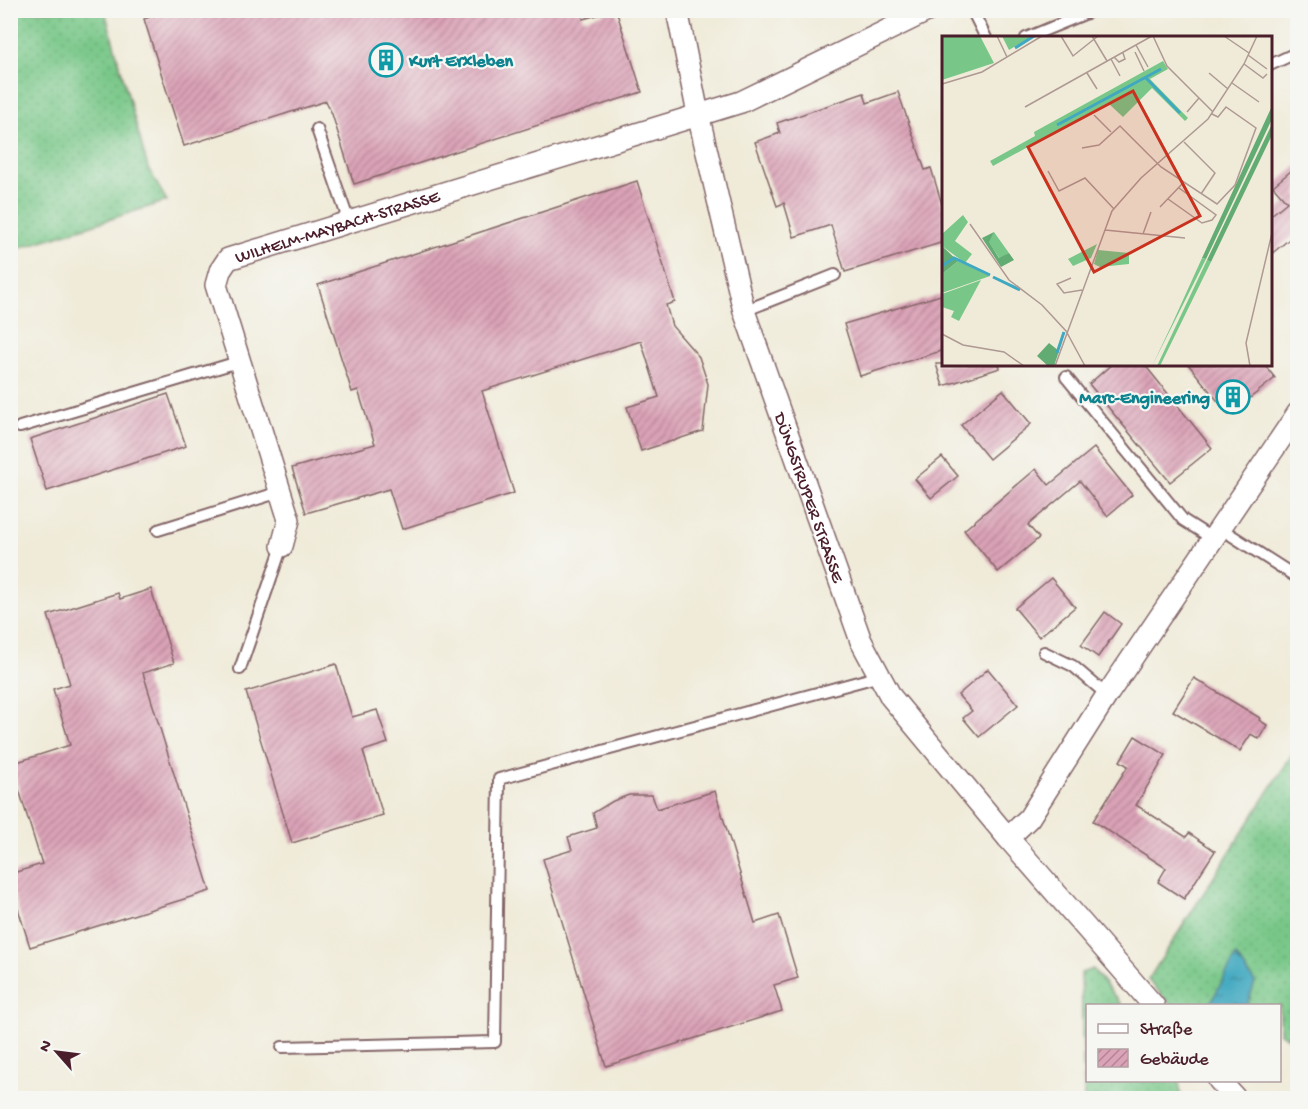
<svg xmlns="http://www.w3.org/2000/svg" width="1308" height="1109" font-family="'Gochi Hand',sans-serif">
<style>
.grass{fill:url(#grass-dots);stroke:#61735a;stroke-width:1.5}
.water{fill:url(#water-ripples);stroke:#456476;stroke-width:1.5}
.building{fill:url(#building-hatch)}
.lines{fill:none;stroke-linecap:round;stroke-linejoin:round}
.service-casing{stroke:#846668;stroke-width:14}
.minor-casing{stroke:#846668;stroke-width:24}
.service{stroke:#fff;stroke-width:10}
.minor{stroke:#fff;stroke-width:21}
.labels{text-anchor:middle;stroke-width:4.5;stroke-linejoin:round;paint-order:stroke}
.culture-label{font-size:18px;font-weight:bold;fill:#0d838f;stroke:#f6f6f2;text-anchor:start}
.street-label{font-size:18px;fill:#4a1f2b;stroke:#f6f6f2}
.inset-river{fill:none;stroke:#40a8c0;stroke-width:3}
.inset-road{fill:none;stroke:#ae9993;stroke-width:1.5}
.view{fill:#c8321e;fill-opacity:0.15;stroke:#c8321e;stroke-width:3}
.inset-edge{fill:none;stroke:#4a1f2b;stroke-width:3}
</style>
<defs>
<pattern id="grass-dots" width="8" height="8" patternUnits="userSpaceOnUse" patternTransform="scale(1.5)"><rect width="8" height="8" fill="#78c788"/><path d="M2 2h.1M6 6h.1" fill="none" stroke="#69aa76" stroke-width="1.8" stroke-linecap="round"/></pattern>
<pattern id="water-ripples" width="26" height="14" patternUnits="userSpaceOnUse" patternTransform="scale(1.5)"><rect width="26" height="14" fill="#40a8c0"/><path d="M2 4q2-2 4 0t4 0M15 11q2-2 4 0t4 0" fill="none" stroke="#38889c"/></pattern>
<pattern id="building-hatch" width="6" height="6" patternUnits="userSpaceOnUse" patternTransform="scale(1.5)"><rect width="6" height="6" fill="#dba3b7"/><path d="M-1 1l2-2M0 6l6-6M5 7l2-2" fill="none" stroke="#b48495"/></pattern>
</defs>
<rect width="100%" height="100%" fill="#f6f6f2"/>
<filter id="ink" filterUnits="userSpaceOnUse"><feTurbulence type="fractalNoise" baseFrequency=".0167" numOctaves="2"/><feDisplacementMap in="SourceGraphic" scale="12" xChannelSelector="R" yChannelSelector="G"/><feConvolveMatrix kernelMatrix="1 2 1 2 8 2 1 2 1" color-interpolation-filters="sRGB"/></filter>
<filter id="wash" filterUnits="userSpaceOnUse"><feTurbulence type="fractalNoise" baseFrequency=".008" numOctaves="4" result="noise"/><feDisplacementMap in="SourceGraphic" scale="24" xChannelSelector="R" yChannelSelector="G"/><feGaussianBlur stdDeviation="1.35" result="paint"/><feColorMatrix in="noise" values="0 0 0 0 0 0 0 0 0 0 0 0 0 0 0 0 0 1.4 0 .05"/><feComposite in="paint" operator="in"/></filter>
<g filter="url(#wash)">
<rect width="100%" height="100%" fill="#f0ebd9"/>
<!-- grass -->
<g class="grass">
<polygon points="10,11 105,11 148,168 167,201 11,251"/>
<polygon points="1297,747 1298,1022 1289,1038 1280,1033 1280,1006 1171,1005 1148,980"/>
<polygon points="1093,969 1122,1005 1088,1006 1088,1080 1179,1081 1181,1098 1084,1098 1081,973"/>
</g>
<!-- water -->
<polygon class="water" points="1236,956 1255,982 1247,1005 1214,1005 1211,1002"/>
<g id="blocks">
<!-- building -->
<g class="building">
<polygon points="171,10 581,10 583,19 616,10 642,92 354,184 332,114 326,101 184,146 144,19"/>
<polygon points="898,92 925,170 931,168 944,211 944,242 845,272 831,225 794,237 784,203 777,206 755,142 780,133 777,123 864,93 867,103"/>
<polygon points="1298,165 1298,232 1270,255 1270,216 1287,202 1273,186"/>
<polygon points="637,181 675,302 666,305 672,326 699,357 708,384 703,431 641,451 627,407 659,397 641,341 482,391 514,493 402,529 389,489 306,513 292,468 375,444 358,390 352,392 318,285"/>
<polygon points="944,294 944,350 860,376 844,324"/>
<polygon points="936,364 999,364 1000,368 943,386"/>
<polygon points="1112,364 1144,364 1212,448 1170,482 1089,384"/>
<polygon points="1188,364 1264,364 1275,378 1229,415"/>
<polygon points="1003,390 1031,424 989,459 961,425"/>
<polygon points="168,394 186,446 47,491 30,439"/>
<polygon points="1094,448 1132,495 1107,516 1080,481 1028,525 1039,538 998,572 964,530 1036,469 1049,485"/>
<polygon points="942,457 958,476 931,498 915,479"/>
<polygon points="1051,578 1075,607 1039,637 1015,608"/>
<polygon points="151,589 174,663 143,673 210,891 30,947 10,883 10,874 42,864 11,764 70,745 53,689 70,684 48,615 118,593 120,599"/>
<polygon points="1105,612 1121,624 1098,657 1081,645"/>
<polygon points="336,664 352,717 377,710 388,743 363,751 383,815 292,843 246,692"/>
<polygon points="988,669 1018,705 979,737 963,718 972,711 958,695"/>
<polygon points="1194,678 1260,718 1259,720 1267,725 1259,739 1251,734 1240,751 1173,711"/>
<polygon points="1135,736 1166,755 1136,805 1186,837 1189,833 1215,851 1184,899 1158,882 1166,868 1093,821 1128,766 1120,761"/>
<polygon points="715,791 755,923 779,915 798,978 774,985 782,1011 606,1066 543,859 572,850 568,837 597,828 593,813 613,801 629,795 652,795 657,809"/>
</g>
</g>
</g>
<g filter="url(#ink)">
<use href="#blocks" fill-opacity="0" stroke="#846668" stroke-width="1.5"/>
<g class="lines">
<!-- service casing -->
<g class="service-casing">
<g id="service">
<polyline points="972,10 986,38"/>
<polyline points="1026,38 1094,10"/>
<polyline points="1270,65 1298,52"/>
<polyline points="317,129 349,222"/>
<polyline points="744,311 835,275"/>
<polyline points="1066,377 1183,520 1213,539"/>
<polyline points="20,427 238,362"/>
<polyline points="1220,528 1298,578"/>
<polyline points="158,530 280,492"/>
<polyline points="1044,652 1073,666 1107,695"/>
<polyline points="240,669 282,546"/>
<polyline points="282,1047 495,1042 499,779 880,676"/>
</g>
</g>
<!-- minor casing -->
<g class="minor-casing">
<g id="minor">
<path id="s1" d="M677,10L698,114L744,311L861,641L891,697L1008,838L1154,1006"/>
<path id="s2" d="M282,546L289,520L216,285L220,271L228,259L741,102L929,10"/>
<polyline points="1008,838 1029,818 1107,695 1298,413"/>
<polyline points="1219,1080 1235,1098"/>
</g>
</g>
<!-- service -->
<use href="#service" class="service"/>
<!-- minor -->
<use href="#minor" class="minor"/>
</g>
</g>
<!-- icons -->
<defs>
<g id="building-ring" transform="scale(1.725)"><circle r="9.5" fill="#f6f6f2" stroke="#0f9aa8" stroke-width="1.5"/><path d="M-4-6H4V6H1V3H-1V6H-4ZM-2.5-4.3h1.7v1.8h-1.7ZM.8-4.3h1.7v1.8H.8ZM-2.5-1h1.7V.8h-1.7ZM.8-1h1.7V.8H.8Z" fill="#0f9aa8"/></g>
</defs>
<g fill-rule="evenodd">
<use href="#building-ring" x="386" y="60"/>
<use href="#building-ring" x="1233" y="397"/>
</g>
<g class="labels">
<!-- culture labels -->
<g class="culture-label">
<text x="409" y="66">Kurt Erxleben</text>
<text x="1210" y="403" text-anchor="end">Marc-Engineering</text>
</g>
<!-- street labels -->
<g class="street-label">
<text dy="6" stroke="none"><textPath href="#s2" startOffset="416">WILHELM-MAYBACH-STRASSE</textPath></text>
<text dy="6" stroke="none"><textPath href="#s1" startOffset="506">DÜNGSTRUPER STRASSE</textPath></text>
</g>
</g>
<!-- overview -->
<g transform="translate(942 36)">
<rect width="330" height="330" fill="#f0ebd9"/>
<path d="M0,0H38L52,27L0,44ZM60,0H86L87,2L67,14ZM221,25L226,33L208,43L246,82L243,85L210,52L181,81L166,67L51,130L48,125L93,100L92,96ZM21,179L26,186L13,205L30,218L23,227L0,210V198ZM52,196L67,217L58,223L46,205ZM155,208L149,222L131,230L126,223ZM156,214L187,217V228L158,231L152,228ZM260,222L264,223L210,330L231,286ZM265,224L269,226L218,330H215ZM16,225L48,240L0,257V238ZM39,244L17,285L9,281L12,275L0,271V258Z" fill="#78c788"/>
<path d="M330,70V83L264,223L260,222ZM330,88V99L269,226L265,224ZM52,196L47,206L57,222L67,217L72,224L59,231L40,202ZM0,210L16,225L0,238ZM107,307L117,315L112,330H106L95,320Z" fill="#62ac74"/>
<path class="inset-river" d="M73,12L92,0M204,42L238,77M115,89L219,33M0,230L12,222L48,239M51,241L78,254M115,317L122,296"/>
<path class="inset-road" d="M55,0L65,21M119,0L131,20L156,0M150,0L165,25M211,0L225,30L271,76M282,0L307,17M194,9L206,31M193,16L202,35M306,19L325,33M172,21L177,26L183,23L181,17M169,23L178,40M302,28L321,42L325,38M145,37L155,53M267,37L286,53M290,47L317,66M0,48L40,36L100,0M83,71L210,0M245,76L257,62M152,79L169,96M242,106L273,137L259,158M140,112L157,109L178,90L219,131L275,168L293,149L314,92L284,71L276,81L270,78M106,135L117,155L143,142L172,173M226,163L260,187L270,184L274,179L237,152M218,171L241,147M28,188L67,244L100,269L124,295L143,330M163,194L243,202M201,198L209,176M129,242L115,248L122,257L140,254M0,298L21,309L62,316L82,330M113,330L170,175L199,142L266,83L302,28L315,0M308,330L304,307L330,197"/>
<path class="view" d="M191,55L258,180L152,236L86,111Z"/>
<rect width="330" height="330" class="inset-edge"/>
</g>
<!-- margin -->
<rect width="1308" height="1109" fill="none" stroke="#f6f6f2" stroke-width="36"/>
<!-- legend -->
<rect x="1086" y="1004" width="195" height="78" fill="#f6f6f2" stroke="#b1a0a2" stroke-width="1.5"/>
<rect x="1098" y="1024" width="30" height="9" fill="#ffffff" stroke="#b1a0a2" stroke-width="1.5"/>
<text x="1140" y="1034" font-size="18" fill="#4a1f2b">Straße</text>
<rect x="1098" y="1049" width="30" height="18" fill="url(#building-hatch)" stroke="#b1a0a2" stroke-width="1.5"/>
<text x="1140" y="1064" font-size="18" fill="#4a1f2b">Gebäude</text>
<!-- north arrow -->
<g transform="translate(57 1052) rotate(298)" stroke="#f6f6f2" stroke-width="4.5" paint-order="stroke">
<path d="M0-4.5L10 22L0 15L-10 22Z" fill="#4a1f2b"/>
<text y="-9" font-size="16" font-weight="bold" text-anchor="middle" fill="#4a1f2b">N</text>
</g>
</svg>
